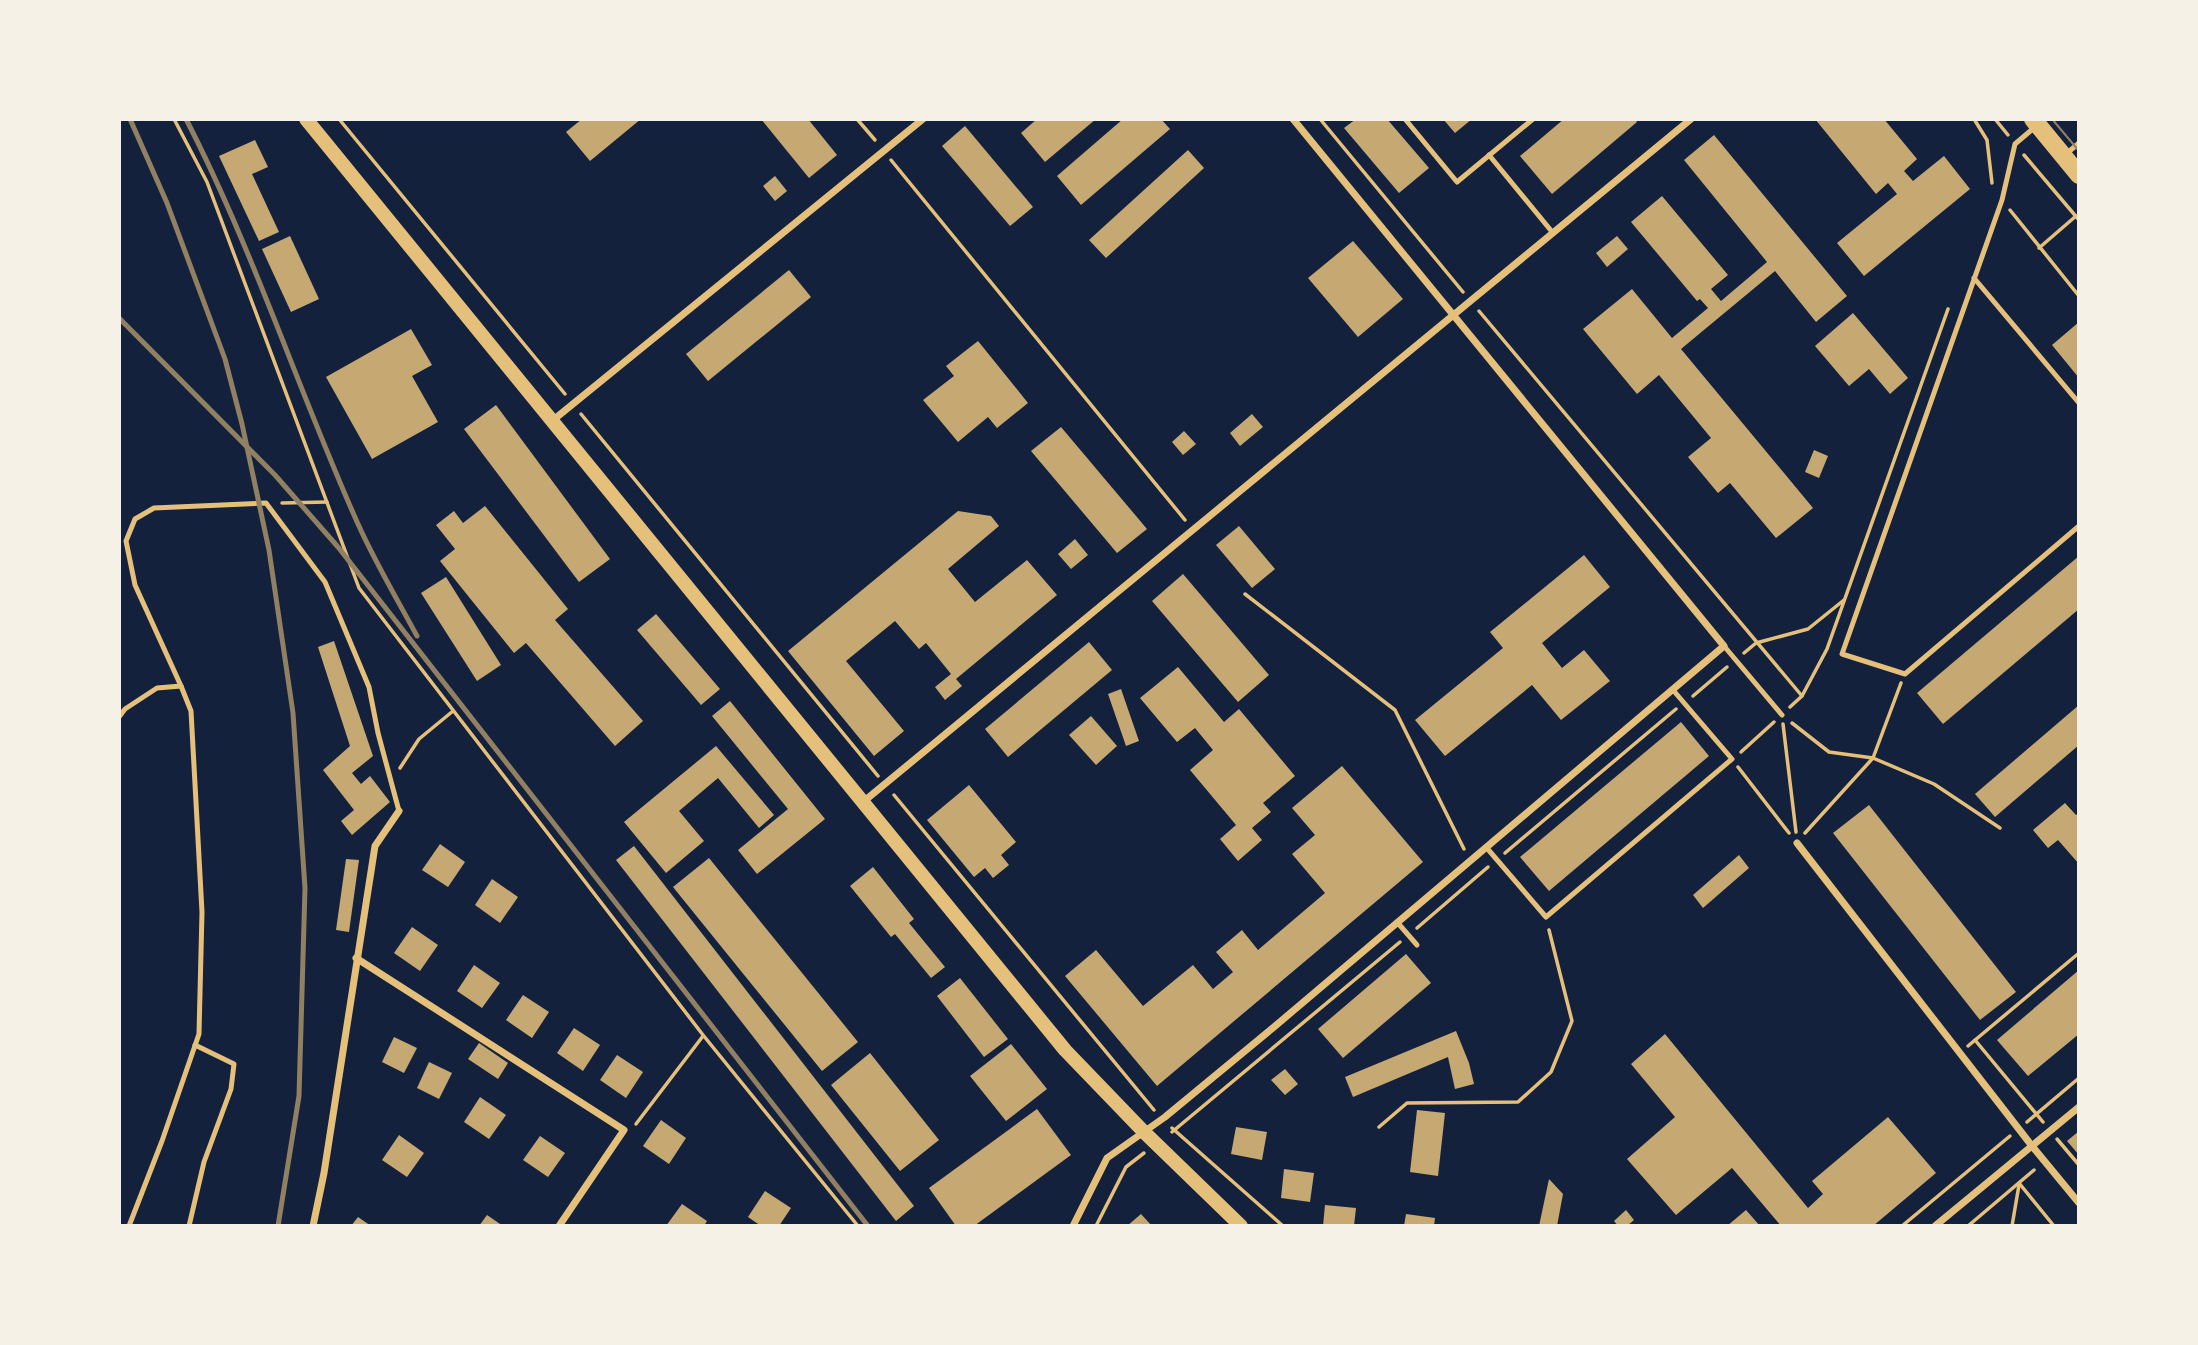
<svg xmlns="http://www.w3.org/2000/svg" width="2198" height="1345" font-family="'DM Sans',sans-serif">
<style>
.building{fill:#c6a872}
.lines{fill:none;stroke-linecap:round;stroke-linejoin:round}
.path{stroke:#e5c07b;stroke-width:3.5}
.service{stroke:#e5c07b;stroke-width:5}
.minor{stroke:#e5c07b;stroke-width:7}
.secondary{stroke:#e5c07b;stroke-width:14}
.primary{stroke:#e5c07b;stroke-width:18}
.tram{stroke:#918062;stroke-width:2}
.rail{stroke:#918062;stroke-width:5}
</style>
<rect width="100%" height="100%" fill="#14213d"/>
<!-- building -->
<g class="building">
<polygon points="582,119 641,119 590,161 566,132"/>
<polygon points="761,119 808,119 837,155 809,178"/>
<polygon points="1037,119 1096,119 1045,162 1021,133"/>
<polygon points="1123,119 1161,119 1170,129 1081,205 1057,176"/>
<polygon points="1356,119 1387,119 1429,168 1399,193 1344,128"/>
<polygon points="1443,119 1472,119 1455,133"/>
<polygon points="1564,119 1635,119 1637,122 1552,194 1520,156"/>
<polygon points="1815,119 1884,119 1917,159 1904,171 1913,181 1944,156 1970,189 1864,276 1837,243 1897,194 1888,183 1876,194"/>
<polygon points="965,126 1033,207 1010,226 942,146"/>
<polygon points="1714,135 1847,296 1816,322 1775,271 1681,349 1813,508 1776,538 1730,483 1718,493 1688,457 1711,438 1659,375 1637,394 1583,329 1632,289 1672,338 1708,308 1700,299 1697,301 1631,222 1662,196 1728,275 1711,289 1721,301 1767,262 1684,160"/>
<polygon points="255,140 268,167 252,174 279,232 259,241 219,156"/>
<polygon points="1188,150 1204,168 1106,258 1089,240"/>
<polygon points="775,176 787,191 775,201 763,186"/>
<polygon points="290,236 319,299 291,312 262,249"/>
<polygon points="1617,236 1628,249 1607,267 1596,253"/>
<polygon points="1353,241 1403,299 1358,337 1308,278"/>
<polygon points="789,270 811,297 708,381 686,354"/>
<polygon points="1853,313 1908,378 1890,394 1869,369 1849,386 1815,346"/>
<polygon points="2079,322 2079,378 2052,345"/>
<polygon points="411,329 432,365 412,376 438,422 372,459 326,377"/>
<polygon points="978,341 1028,403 997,428 988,417 958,442 923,400 954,376 946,366"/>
<polygon points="496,405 610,559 579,582 464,429"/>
<polygon points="1252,414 1263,427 1240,446 1230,433"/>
<polygon points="1061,427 1147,529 1117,553 1031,451"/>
<polygon points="1184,431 1196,444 1183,455 1172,442"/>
<polygon points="1814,450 1828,456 1819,478 1805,472"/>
<polygon points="485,506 568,609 555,620 643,721 615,746 526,643 514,653 440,561 455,549 436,525 454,511 463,523"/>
<polygon points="958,511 991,516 999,526 948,569 975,602 1027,560 1057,595 956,679 962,686 945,700 935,687 951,674 926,643 919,649 895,621 846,661 904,731 874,756 788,651"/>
<polygon points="1239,526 1275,569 1252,588 1216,545"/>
<polygon points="1075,539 1088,555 1071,569 1058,554"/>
<polygon points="1584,555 1610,587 1542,643 1562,668 1584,650 1610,681 1561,720 1532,685 1445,756 1415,720 1503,648 1490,632"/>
<polygon points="2079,556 2079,609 1943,724 1917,693"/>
<polygon points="1183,574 1269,675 1238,702 1152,601"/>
<polygon points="446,577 501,665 477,681 421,593"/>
<polygon points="656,614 720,689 701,705 637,630"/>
<polygon points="334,641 373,756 352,773 361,784 370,776 390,802 352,835 341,821 354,810 323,770 350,746 318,647"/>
<polygon points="1089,642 1112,670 1008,757 985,729"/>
<polygon points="1178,667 1224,722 1239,709 1295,776 1263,803 1271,812 1252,828 1262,840 1238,861 1220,839 1236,825 1190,770 1213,750 1195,728 1177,742 1140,698"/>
<polygon points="1121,689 1139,741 1126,746 1108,694"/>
<polygon points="730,701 825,819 757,874 738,850 788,809 712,716"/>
<polygon points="2079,705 2079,745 1995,817 1975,794"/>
<polygon points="1091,716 1117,746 1096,765 1069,735"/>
<polygon points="1681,722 1709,756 1549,891 1520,857"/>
<polygon points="716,746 774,815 759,828 718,778 679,811 704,841 666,873 624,822"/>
<polygon points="1342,766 1423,862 1157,1086 1065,976 1096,950 1143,1006 1193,965 1213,989 1233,972 1216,952 1242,930 1258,950 1325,893 1292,854 1315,835 1292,808"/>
<polygon points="969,785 1016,842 1001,855 1009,865 993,878 985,868 974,877 927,820"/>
<polygon points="2065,803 2076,815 2079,813 2079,864 2058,840 2048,848 2033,830"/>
<polygon points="1869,805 2016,992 1980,1020 1833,833"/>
<polygon points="440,844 465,862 448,887 422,870"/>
<polygon points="634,846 914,1206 896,1221 616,860"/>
<polygon points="1739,855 1749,868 1703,908 1693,895"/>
<polygon points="709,858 858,1042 822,1071 673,887"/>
<polygon points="346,859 359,860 349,932 336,930"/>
<polygon points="873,867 914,919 909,923 945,967 931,978 895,934 891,937 850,886"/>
<polygon points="492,879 518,897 500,923 475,905"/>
<polygon points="412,927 438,945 420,971 394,953"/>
<polygon points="1406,954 1431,983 1343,1058 1318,1029"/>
<polygon points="474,965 500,983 482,1008 457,991"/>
<polygon points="2079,970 2079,1034 2028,1076 1997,1040"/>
<polygon points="960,978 1008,1039 984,1057 937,996"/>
<polygon points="523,995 549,1012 532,1038 506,1020"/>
<polygon points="574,1028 600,1045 583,1071 557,1053"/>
<polygon points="1456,1031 1469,1063 1474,1084 1455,1089 1448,1057 1353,1097 1345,1077"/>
<polygon points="1665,1034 1808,1208 1823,1194 1812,1181 1888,1117 1936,1173 1873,1226 1781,1226 1732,1168 1676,1215 1627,1159 1675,1117 1631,1064"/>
<polygon points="394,1037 417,1048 404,1073 382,1062"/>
<polygon points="479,1043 508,1063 498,1079 468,1059"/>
<polygon points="1011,1044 1047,1089 1006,1121 970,1076"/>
<polygon points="870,1053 939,1140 900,1171 831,1085"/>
<polygon points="617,1055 643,1072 626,1098 600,1080"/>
<polygon points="429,1062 452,1073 439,1099 417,1088"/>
<polygon points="1285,1069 1298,1084 1285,1095 1271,1080"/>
<polygon points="480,1097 506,1115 489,1139 464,1122"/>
<polygon points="1037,1109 1071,1155 974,1226 956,1226 929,1188"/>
<polygon points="1417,1110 1445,1113 1438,1176 1410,1172"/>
<polygon points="661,1120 686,1138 669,1164 643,1146"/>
<polygon points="1236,1127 1267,1132 1262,1160 1231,1154"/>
<polygon points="2079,1131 2079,1155 2067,1141"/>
<polygon points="399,1135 424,1153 407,1177 382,1160"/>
<polygon points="540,1136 565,1153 548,1177 523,1160"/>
<polygon points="1284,1169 1314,1173 1310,1202 1281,1198"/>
<polygon points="1549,1179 1563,1194 1557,1226 1539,1226"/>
<polygon points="765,1191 791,1208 779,1226 761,1226 748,1217"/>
<polygon points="682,1204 707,1221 704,1226 666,1226"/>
<polygon points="1325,1205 1356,1208 1354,1226 1323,1226"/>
<polygon points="1626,1210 1634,1220 1627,1226 1618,1226 1614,1221"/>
<polygon points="1746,1210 1760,1226 1727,1226"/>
<polygon points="1141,1214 1152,1226 1127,1226"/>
<polygon points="1406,1214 1435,1218 1434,1226 1404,1226"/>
<polygon points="487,1215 503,1226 479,1226"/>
<polygon points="358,1217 371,1226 351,1226"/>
</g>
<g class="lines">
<!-- path -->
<g class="path">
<polyline points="174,119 207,182 359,588 703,1035 858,1226"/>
<polyline points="339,119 565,394"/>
<polyline points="857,119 875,140"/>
<polyline points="1320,119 1463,292"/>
<polyline points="1974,119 1987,140 1992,183"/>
<polyline points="1995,119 2008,135"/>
<polyline points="2024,155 2079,220"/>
<polyline points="891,160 1185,520"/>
<polyline points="2010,210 2079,296"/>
<polyline points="2039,248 2076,216"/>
<polyline points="1479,311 1802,696"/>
<polyline points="581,414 878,776"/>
<polyline points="282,503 327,502"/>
<polyline points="1245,594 1395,710 1464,849"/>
<polyline points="1744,653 1756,643 1808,629 1844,600"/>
<polyline points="1693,696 1727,667"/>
<polyline points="1790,707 1802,696 1827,649 1948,309"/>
<polyline points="1792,723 1829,752 1873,758 1934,784 2000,828"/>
<polyline points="1783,724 1796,832"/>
<polyline points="1741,752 1774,722"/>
<polyline points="1738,767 1789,833"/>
<polyline points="400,768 419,739 453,711"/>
<polyline points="894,795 1154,1110"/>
<polyline points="1805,833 1873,758 1901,683"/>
<polyline points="1505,853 1676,709"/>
<polyline points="1417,928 1488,867"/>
<polyline points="1975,1040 2043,1122"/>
<polyline points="1968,1046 2079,953"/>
<polyline points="2027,1122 2079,1078"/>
<polyline points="636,1124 703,1036"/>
<polyline points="1379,1127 1407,1103 1518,1102 1551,1072 1572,1021 1549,930"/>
<polyline points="1172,1128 1283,1226"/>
<polyline points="1172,1132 1400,942"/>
<polyline points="2057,1139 2079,1165"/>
<polyline points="2019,1183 2054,1226"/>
<polyline points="1096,1226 1126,1167 1144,1153"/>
<polyline points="1902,1226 2010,1136"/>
<polyline points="1968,1226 2034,1170"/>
<polyline points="2012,1226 2019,1185"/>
</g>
<!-- service -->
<g class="service">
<polyline points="1405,119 1457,182 1533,119"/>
<polyline points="2035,127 2015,144 2002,200 1842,654 1905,674 2079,526"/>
<polyline points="2066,154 2079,143"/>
<polyline points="1489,155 1553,233"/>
<polyline points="1974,278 2079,403"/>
<polyline points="1724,646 1782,715"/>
<polyline points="181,686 135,585 126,541 135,519 154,508 266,503 325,582 369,687 378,733 399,811"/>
<polyline points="119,717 125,709 157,688 181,686 191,711 202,912 199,1034 162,1141 129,1226"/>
<polyline points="1486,847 1546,917 1732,759 1673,690"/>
<polyline points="1397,922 1417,945"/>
<polyline points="189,1226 204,1162 231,1089 234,1064 195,1045"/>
</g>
<!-- minor -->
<g class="minor">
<polyline points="552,421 923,119"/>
<polyline points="863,802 1691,119"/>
<polyline points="1797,843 2032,1146 2079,1203"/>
<polyline points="356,958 624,1130 559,1226"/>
<polyline points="313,1226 324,1173 375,846 399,811"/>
<polyline points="1073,1226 1107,1158 1165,1117 1274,1027 1724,646 1293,119"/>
<polyline points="1935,1226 2079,1107"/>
</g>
<!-- secondary -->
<polyline class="secondary" points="306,119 1065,1050 1144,1132 1241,1226"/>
<!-- primary -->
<polyline class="primary" points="2033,119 2079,175"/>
<!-- tram -->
<polyline class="tram" points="2052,119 2079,151"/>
<!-- rail -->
<g class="rail">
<polyline points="130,119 167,203 225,359 242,424 269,550 293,713 305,888 299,1096 278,1226"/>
<path d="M186,119C253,249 298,390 358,524C375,562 397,599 417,636"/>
<polyline points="119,318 275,475 338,547 868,1226"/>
</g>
</g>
<!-- border -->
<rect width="2198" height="1345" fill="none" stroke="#f6f1e7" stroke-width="242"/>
</svg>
